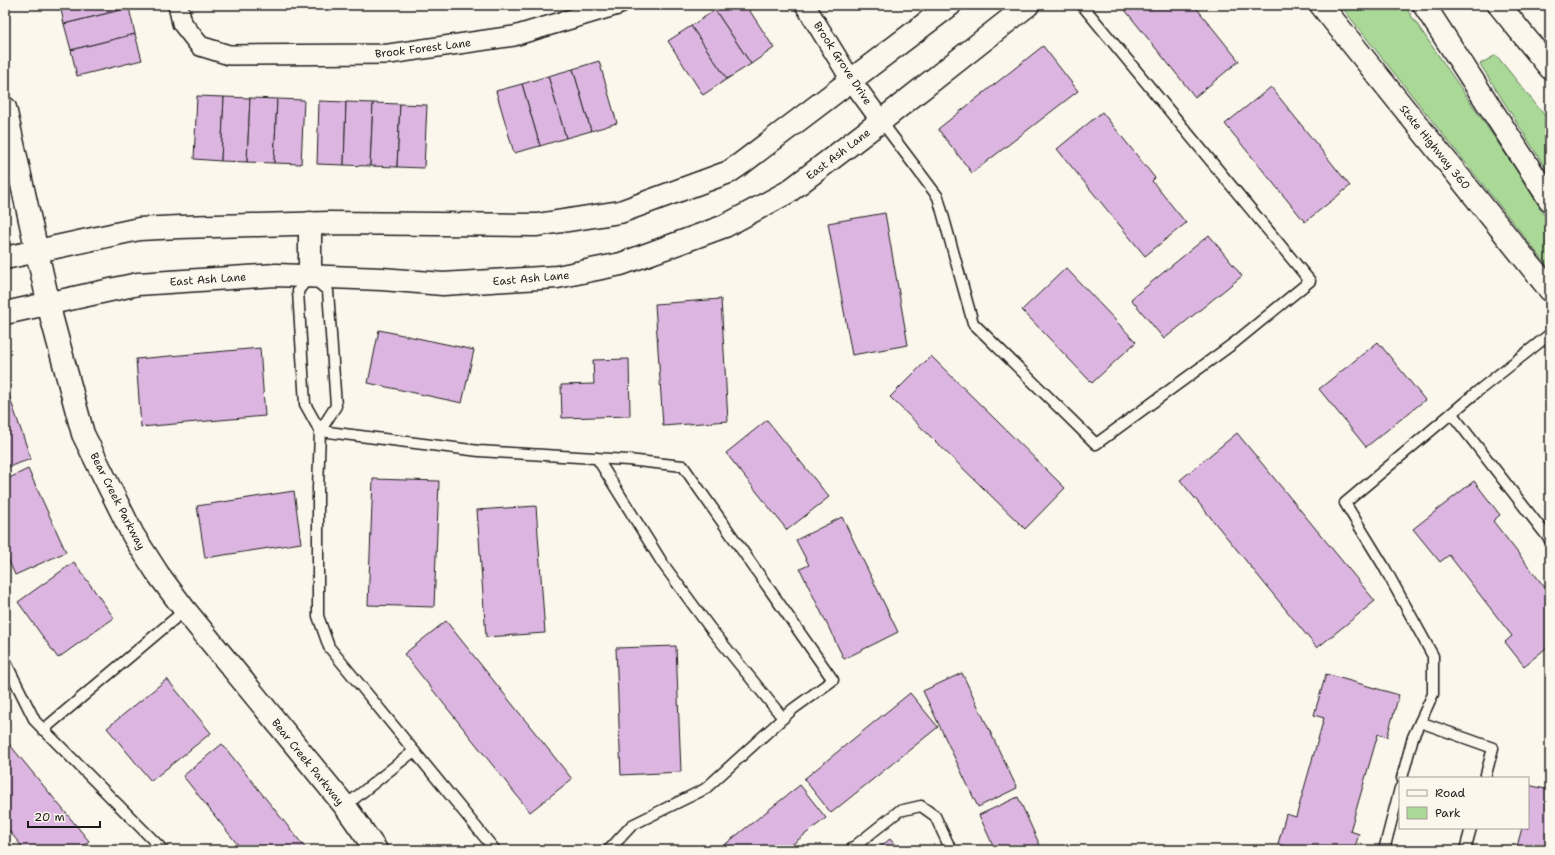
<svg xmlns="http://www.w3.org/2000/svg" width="1555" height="855" font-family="'Shantell Sans',sans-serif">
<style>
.green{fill:#a9d897;stroke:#627a5a}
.building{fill:#dcb6e0;stroke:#1c1c1c}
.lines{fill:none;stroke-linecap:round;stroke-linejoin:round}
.service-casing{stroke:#1c1c1c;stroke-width:13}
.minor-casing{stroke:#1c1c1c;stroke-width:22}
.tertiary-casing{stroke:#1c1c1c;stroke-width:25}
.secondary-casing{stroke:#1c1c1c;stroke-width:25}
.motorway-casing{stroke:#1c1c1c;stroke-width:25}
.service{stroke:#fbf7ec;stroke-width:10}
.minor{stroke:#fbf7ec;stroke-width:19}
.tertiary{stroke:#fbf7ec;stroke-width:22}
.secondary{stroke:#fbf7ec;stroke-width:22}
.motorway{stroke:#fbf7ec;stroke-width:22}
.labels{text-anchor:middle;stroke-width:3.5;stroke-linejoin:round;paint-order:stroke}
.street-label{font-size:11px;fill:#1c1c1c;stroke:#fbf7ec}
</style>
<rect width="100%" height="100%" fill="#fbf7ec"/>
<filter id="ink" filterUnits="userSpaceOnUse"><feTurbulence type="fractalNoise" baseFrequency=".025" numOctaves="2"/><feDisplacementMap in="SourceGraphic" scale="8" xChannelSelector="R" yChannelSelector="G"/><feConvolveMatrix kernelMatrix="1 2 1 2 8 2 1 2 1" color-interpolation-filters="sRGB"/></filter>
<g filter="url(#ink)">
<!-- green -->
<g class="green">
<polygon points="1340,5 1404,5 1516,169 1550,224 1550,269"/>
<polygon points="1496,55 1550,122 1550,175 1480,64"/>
</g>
<!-- building -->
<g class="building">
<polygon points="60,5 128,5 129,8 64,24"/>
<polygon points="309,5 336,5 336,7"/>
<polygon points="723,5 746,5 774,48 751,64 715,10"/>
<polygon points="1121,5 1194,5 1239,61 1195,97"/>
<polygon points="129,8 135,34 71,50 64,24"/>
<polygon points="715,10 751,64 727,79 691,26"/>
<polygon points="691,26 727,79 703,95 668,41"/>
<polygon points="135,34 142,60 77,76 71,50"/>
<polygon points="1043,46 1078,91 972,173 938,129"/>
<polygon points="599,61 617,123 591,131 573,69"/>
<polygon points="573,69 591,131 566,138 548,76"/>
<polygon points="548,76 566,138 540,146 522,84"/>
<polygon points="522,84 540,146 514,153 496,91"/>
<polygon points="1271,87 1350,186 1305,222 1225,124"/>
<polygon points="197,96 224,97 221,161 194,159"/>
<polygon points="224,97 250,98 247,162 221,161"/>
<polygon points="250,98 277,99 274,163 247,162"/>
<polygon points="277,99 304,100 301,164 274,163"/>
<polygon points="319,101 346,102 344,165 317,164"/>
<polygon points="346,102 373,103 370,166 344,165"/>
<polygon points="373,103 400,104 397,167 370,166"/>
<polygon points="400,104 427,105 424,168 397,167"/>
<polygon points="1102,112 1155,178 1152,181 1186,223 1145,256 1057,149"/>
<polygon points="885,213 908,345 852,355 828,223"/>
<polygon points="1209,235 1242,276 1164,339 1131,299"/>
<polygon points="1066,268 1136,342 1092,383 1022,310"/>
<polygon points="721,299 728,421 663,426 655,304"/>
<polygon points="379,330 474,350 462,403 368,383"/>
<polygon points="1378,342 1425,400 1366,447 1319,389"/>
<polygon points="260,348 265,416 141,427 136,359"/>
<polygon points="931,356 1065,488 1025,529 890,397"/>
<polygon points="629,359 630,416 562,418 561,385 594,384 593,360"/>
<polygon points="5,384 31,459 5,468"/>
<polygon points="767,420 829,497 787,530 726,453"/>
<polygon points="1237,433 1375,601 1317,648 1180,480"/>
<polygon points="28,469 66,552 15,575 5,552 5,480"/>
<polygon points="373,479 439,481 434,607 368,605"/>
<polygon points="1474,481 1500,515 1493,521 1550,594 1550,645 1524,666 1505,642 1512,636 1449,555 1440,562 1413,529"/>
<polygon points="294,491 301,543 205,558 197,506"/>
<polygon points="536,506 545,633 486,637 477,510"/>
<polygon points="842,517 898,632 844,659 800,569 809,565 796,540"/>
<polygon points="74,562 114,618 58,658 18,602"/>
<polygon points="446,621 572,779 530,812 404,654"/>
<polygon points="676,646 681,772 621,775 616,648"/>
<polygon points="962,673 1017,788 978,807 923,691"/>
<polygon points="1326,674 1399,695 1387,737 1378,734 1350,831 1359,834 1354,850 1299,850 1278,844 1286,814 1296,817 1324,718 1314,715"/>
<polygon points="167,679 211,733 151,781 107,728"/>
<polygon points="910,693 938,727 831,813 804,779"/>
<polygon points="5,739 89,841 78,850 25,850 5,826"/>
<polygon points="222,744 307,850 242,850 183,776"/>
<polygon points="800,785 826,818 785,850 718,850"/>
<polygon points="1528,785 1550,790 1550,850 1516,850 1522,828 1528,828"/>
<polygon points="1018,797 1042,850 995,850 979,815"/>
<polygon points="890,839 899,850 876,850"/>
</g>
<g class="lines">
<!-- service casing -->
<g class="service-casing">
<g id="service">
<polyline points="881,121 938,197 973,323 1096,444 1234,343 1310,281 1082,5"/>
<polyline points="1452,414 1550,540"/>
<polyline points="320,431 479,451 628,460 683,466 833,680 793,709 705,789 632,825 609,850"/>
<polyline points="320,431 336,406 328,291 310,276 298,291 305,404 320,431 318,488 318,616 329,647 495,850"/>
<polyline points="597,458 663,564 710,628 783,718"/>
<polyline points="5,661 35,721 163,850"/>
<polyline points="1420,722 1493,748 1485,778"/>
<polyline points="43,730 185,610"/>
<polyline points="1402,778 1413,737 1433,694 1433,656 1383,565 1345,503 1478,391 1550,334"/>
<polyline points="345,806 414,751"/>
<polyline points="850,850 899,811 921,806 935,816 951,850"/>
<polyline points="1384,850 1400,788"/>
<polyline points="1465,850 1471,828"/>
</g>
</g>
<!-- minor casing -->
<g class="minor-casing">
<g id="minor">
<polyline points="178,5 182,23 200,46 229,55 389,54 514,36 618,5"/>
<polyline points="805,5 851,80 881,121"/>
</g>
</g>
<!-- tertiary casing -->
<g class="tertiary-casing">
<g id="tertiary">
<polyline points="5,108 52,319 83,434 133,535 158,574 185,610 345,806 376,850"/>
<polyline points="5,258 139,229 180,227 329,223 537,225 620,212 729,172 742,163 950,5"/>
<polyline points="310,276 310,223"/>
<polyline points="5,313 138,284 276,275 382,279 443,284 557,277 621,264 725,226 788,192 881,121 1028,5"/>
</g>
</g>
<!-- secondary casing -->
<g class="secondary-casing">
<polyline id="secondary" points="1321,5 1550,290"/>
</g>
<!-- motorway casing -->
<g class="motorway-casing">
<g id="motorway">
<polyline points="1424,5 1550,200"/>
<polyline points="1499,5 1550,68"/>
</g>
</g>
<!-- service -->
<use href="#service" class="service"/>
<!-- minor -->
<use href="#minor" class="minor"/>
<!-- tertiary -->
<use href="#tertiary" class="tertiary"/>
<!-- secondary -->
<use href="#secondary" class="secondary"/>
<!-- motorway -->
<use href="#motorway" class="motorway"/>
</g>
</g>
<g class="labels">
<!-- street labels -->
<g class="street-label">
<text transform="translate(423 48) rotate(-7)" y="4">Brook Forest Lane</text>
<text transform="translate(843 63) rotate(57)" y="4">Brook Grove Drive</text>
<text transform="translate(1435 147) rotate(51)" y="4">State Highway 360</text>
<text transform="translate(838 154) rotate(-37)" y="4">East Ash Lane</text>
<text transform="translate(531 278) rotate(-5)" y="4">East Ash Lane</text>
<text transform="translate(208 279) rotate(-4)" y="4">East Ash Lane</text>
<text transform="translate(118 501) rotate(63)" y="4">Bear Creek Parkway</text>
<text transform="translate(308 762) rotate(51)" y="4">Bear Creek Parkway</text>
</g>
</g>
<!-- margin -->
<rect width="1555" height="855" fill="none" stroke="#fbf7ec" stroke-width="20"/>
<rect x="10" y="10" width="1535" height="835" fill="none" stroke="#1c1c1c" stroke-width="1.5" filter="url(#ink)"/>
<!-- legend -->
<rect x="1399" y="777" width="130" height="52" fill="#fbf7ec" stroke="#a29f99"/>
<rect x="1407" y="790" width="20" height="6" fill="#fbf7ec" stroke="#a29f99"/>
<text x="1435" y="797" font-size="12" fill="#1c1c1c">Road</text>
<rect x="1407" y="807" width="20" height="12" fill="#a9d897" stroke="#a29f99"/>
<text x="1435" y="817" font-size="12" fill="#1c1c1c">Park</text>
<!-- scale -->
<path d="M28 821v6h72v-6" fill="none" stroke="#1c1c1c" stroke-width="2"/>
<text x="34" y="821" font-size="12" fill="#1c1c1c" stroke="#fbf7ec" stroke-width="3" paint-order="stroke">20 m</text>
</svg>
